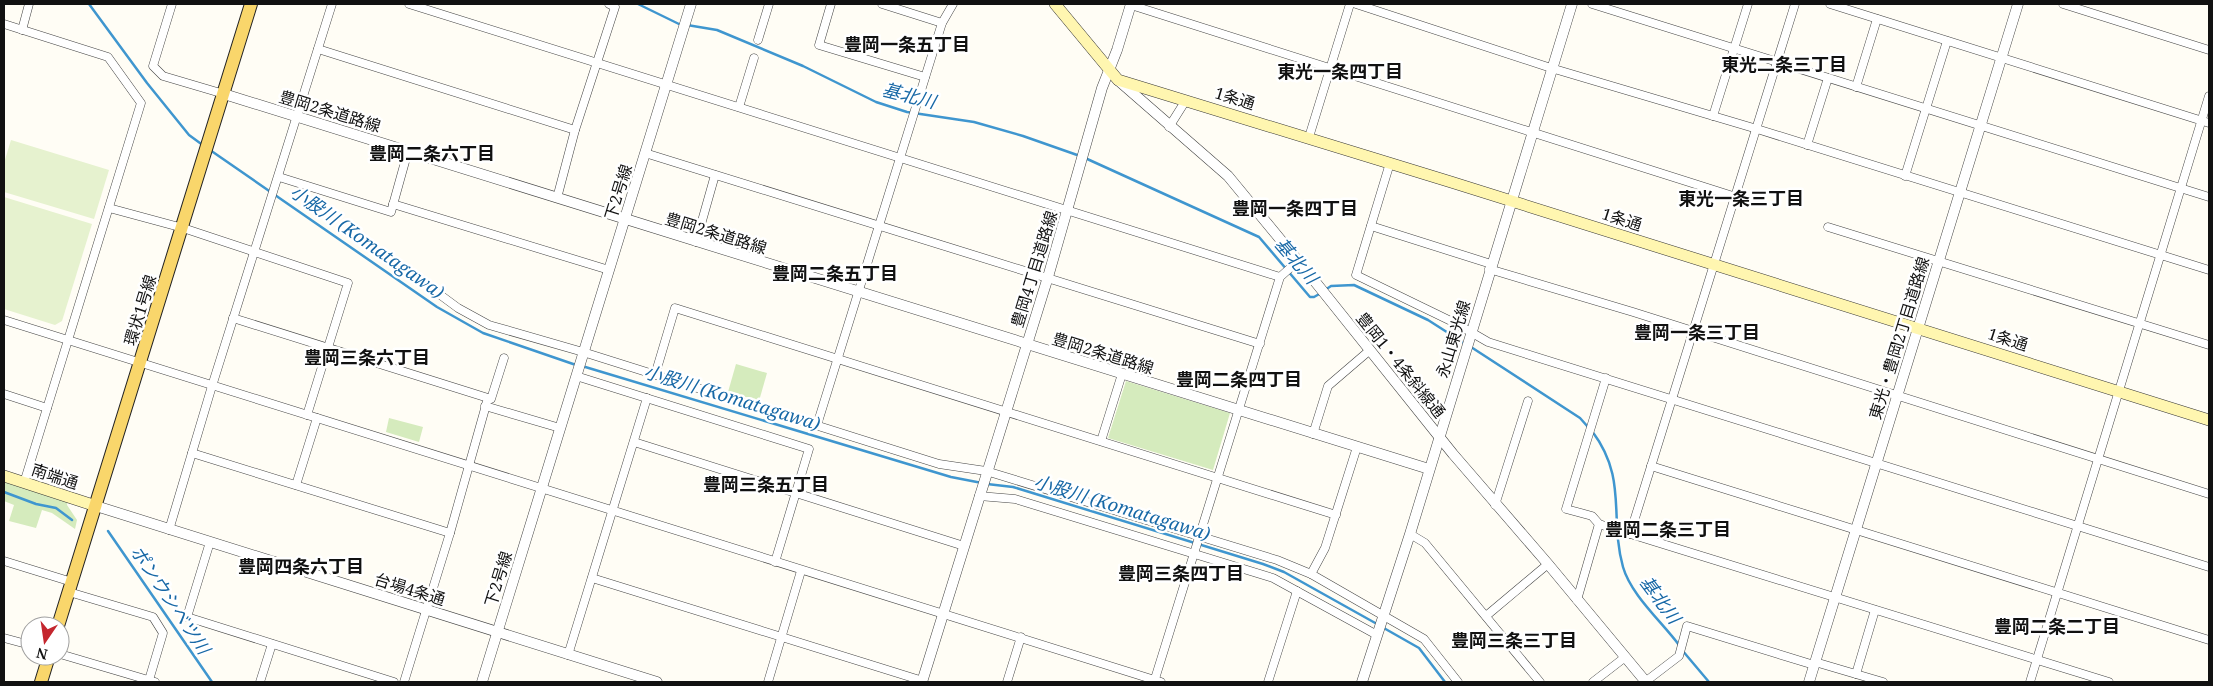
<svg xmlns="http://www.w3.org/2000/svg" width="2213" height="686" font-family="'Noto Serif','Noto Sans JP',serif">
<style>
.green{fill:#d5ebbd}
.pitch{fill:#e6f2cf}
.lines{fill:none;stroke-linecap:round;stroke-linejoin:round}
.stream{stroke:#3f96cf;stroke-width:2.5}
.minor-casing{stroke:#444;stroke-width:9}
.tertiary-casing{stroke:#444;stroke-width:11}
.secondary-casing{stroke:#333;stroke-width:12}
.primary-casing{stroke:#222;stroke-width:14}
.minor{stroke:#fff;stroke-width:8}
.tertiary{stroke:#fff;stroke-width:10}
.secondary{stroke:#fff6b0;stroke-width:11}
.primary{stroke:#f9d66b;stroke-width:12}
.labels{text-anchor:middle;stroke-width:5;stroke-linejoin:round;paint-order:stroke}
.street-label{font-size:16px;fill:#111;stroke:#fff}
.neighbourhood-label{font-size:18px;font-weight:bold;fill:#111;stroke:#fff}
.water-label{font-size:18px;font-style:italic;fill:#1768a6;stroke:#fff}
</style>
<rect width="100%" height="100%" fill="#fffdf5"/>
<!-- green -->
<g class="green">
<polygon points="736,364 767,373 759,401 728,392"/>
<polygon points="1126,381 1230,413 1213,470 1108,438"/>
<polygon points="389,418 423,427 419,442 386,432"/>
<polygon points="4,476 69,497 67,505 77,520 75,529 52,513 42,510 36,528 9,521 14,505 4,501"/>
</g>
<!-- pitch -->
<g class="pitch">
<polygon points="11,140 109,170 94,219 4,192 4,163"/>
<polygon points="4,197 92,224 62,321 55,325 4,309"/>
</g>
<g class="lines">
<!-- stream -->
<g class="stream">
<polyline points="89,4 147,83 189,135 204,146"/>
<polyline points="638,4 681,25"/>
<polyline points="687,25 717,30 803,66 876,102 907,112 974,122 1023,136 1080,156"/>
<polyline points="210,150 437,307 483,333 576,365"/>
<polyline points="1085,158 1259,237 1310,297 1314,297 1321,293"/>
<polyline points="1325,290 1331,286 1354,285 1428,320 1464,343"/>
<polyline points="1471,347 1580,418 1588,427"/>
<polyline points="582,366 951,477 982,483"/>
<path d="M1592,431C1628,479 1609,516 1623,567C1631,595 1662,622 1679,645"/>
<polyline points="987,484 1013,487 1263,564 1284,572 1377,624"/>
<polyline points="4,492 36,504 56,508 72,520"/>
<polyline points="108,531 212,682"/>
<polyline points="1382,627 1419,648 1445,682"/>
<polyline points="1682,650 1709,682"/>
</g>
<!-- minor casing -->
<g class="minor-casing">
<g id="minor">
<polyline points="172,4 153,66 163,76 224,94"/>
<polyline points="409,4 1280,277"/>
<polyline points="831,4 819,45 925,77"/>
<polyline points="882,4 942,23"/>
<polyline points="1356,4 1551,68 1757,129 2209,270"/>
<polyline points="1592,4 2209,197"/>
<polyline points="1830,4 2209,123"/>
<polyline points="2063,4 2209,50"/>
<polyline points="1131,5 1736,197"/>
<polyline points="4,24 108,57 141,103 24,483"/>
<polyline points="22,30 29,4"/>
<polyline points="758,40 769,4"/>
<polyline points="318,49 575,130"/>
<polyline points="1856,87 1877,19"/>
<polyline points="739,107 754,58"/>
<polyline points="1713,116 1748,4"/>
<polyline points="1169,127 1186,100"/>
<polyline points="1309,137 1350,4"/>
<polyline points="1807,145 1828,78"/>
<polyline points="645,153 1260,344"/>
<polyline points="1390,163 1356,275 1457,324 1488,342 2209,567"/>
<polyline points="1905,176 1947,41"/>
<polyline points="279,177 391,212 408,151"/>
<polyline points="557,198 575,130 615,7 609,4"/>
<polyline points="393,204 609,270"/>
<polyline points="109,208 183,228 348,283 307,415"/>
<polyline points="1371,226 1491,264"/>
<polyline points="1828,227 2209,345"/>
<polyline points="696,242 715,175"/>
<polyline points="1489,269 1633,312 2209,494"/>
<polyline points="435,291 458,308 489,325 583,352 939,464 986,471 1277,560 1311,574 1424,639 1458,682"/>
<polyline points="233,318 488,398"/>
<polyline points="4,320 1161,682"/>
<polyline points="655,375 675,308 1336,515"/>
<polyline points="576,376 809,449 775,562"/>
<polyline points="1606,378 1566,509 1592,516 1599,524 1611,528 2109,682"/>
<polyline points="4,394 47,408"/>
<polyline points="485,406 560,428"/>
<polyline points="817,425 942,23 953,4"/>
<polyline points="1313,434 1328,386 1370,350"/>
<polyline points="1101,441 1122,374"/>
<polyline points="634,442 964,546"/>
<polyline points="192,453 450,533"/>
<polyline points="1651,466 2209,640"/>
<polyline points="296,485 317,418"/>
<polyline points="979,496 1015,499 1273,578 1377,635"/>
<polyline points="1495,505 1528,401"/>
<polyline points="169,530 212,386 332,4"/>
<polyline points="1410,534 1425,543 1540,682"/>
<polyline points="1630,534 1795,4"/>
<polyline points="210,542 187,617 394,682"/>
<polyline points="4,561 72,582"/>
<polyline points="1311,574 1325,548 1357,447"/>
<polyline points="592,578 923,681"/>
<polyline points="69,592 153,617 163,633 149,680"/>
<polyline points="1577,600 1599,524"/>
<polyline points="1486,616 1548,564"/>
<polyline points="4,638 30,645"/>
<polyline points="60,654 155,682"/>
<polyline points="568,655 647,398"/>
<polyline points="1815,662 1883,682"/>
<polyline points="1856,674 1875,610"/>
<polyline points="260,682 272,644"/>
<polyline points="404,682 450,533 488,398 491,399 504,358"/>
<polyline points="768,682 801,571"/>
<polyline points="1007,682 1021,637"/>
<polyline points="1154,682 1280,277 1298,261"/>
<polyline points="1268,682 1297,591"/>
<polyline points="1593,682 1624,658"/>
<polyline points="1645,682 1679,656 1687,626 1814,665"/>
<polyline points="2030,682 2209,96"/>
</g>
</g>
<!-- tertiary casing -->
<g class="tertiary-casing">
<g id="tertiary">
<polyline points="1119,81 1228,176 1317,284 1453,454 1548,564 1646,682"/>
<polyline points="224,94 1429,469"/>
<polyline points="96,506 657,682"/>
<polyline points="482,682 691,4"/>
<polyline points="922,682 1048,277 1102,88 1117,50 1131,4"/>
<polyline points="1362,682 1410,534 1572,4"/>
<polyline points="1809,682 2018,4"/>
</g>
</g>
<!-- secondary casing -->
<g class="secondary-casing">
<g id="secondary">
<polyline points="1055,4 1118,80 1451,182 2209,420"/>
<polyline points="4,476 96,506"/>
</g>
</g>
<!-- primary casing -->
<g class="primary-casing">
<g id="primary">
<polyline points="58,626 251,4"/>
<polyline points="41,682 49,656"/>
</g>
</g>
<!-- minor -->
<use href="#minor" class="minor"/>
<!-- tertiary -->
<use href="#tertiary" class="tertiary"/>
<!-- secondary -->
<use href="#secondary" class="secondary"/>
<!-- primary -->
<use href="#primary" class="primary"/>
</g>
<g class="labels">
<!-- street labels -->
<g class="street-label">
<text transform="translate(1235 98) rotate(17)" y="6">1条通</text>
<text transform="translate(330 111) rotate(17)" y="6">豊岡2条道路線</text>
<text transform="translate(618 192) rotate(-73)" y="6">下2号線</text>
<text transform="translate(1622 219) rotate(18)" y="6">1条通</text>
<text transform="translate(716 233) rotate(17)" y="6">豊岡2条道路線</text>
<text transform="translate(1034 269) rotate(-73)" y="6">豊岡4丁目道路線</text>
<text transform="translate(140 310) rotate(-73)" y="6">環状1号線</text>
<text transform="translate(1899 338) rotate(-73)" y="6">東光・豊岡2丁目道路線</text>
<text transform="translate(1453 339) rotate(-73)" y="6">永山東光線</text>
<text transform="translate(2008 339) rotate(18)" y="6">1条通</text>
<text transform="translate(1103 353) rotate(17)" y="6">豊岡2条道路線</text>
<text transform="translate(1401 365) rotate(51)" y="6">豊岡1・4条斜線通</text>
<text transform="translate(55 476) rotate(18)" y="6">南端通</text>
<text transform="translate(498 579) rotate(-73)" y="6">下2号線</text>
<text transform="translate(410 589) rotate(17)" y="6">台場4条通</text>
</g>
<!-- neighbourhood labels -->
<g class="neighbourhood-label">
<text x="907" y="51">豊岡一条五丁目</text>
<text x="1784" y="71">東光二条三丁目</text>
<text x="1340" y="78">東光一条四丁目</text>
<text x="432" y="160">豊岡二条六丁目</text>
<text x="1741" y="205">東光一条三丁目</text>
<text x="1295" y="215">豊岡一条四丁目</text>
<text x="835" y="280">豊岡二条五丁目</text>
<text x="1697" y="339">豊岡一条三丁目</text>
<text x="367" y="364">豊岡三条六丁目</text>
<text x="1239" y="386">豊岡二条四丁目</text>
<text x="766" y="491">豊岡三条五丁目</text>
<text x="1668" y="536">豊岡二条三丁目</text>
<text x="301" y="573">豊岡四条六丁目</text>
<text x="1181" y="580">豊岡三条四丁目</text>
<text x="2057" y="633">豊岡二条二丁目</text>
<text x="1514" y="647">豊岡三条三丁目</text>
</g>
<!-- water labels -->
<g class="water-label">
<text transform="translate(909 96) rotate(14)" y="6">基北川</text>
<text transform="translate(367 242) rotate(35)" y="6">小股川 (Komatagawa)</text>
<text transform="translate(1296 261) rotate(49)" y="6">基北川</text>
<text transform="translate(732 398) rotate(17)" y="6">小股川 (Komatagawa)</text>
<text transform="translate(1122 508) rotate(17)" y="6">小股川 (Komatagawa)</text>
<text transform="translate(170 600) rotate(56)" y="6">ポンウシベツ川</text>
<text transform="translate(1660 600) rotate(53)" y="6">基北川</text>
</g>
</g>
<!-- border -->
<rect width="2213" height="686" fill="none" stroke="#111111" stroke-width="10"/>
<!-- north arrow -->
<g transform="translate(45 641) rotate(193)"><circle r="24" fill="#ffffff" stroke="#a0a0a0"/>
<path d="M0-4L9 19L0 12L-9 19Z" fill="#c4262e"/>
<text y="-8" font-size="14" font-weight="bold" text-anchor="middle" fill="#111111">N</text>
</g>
</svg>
